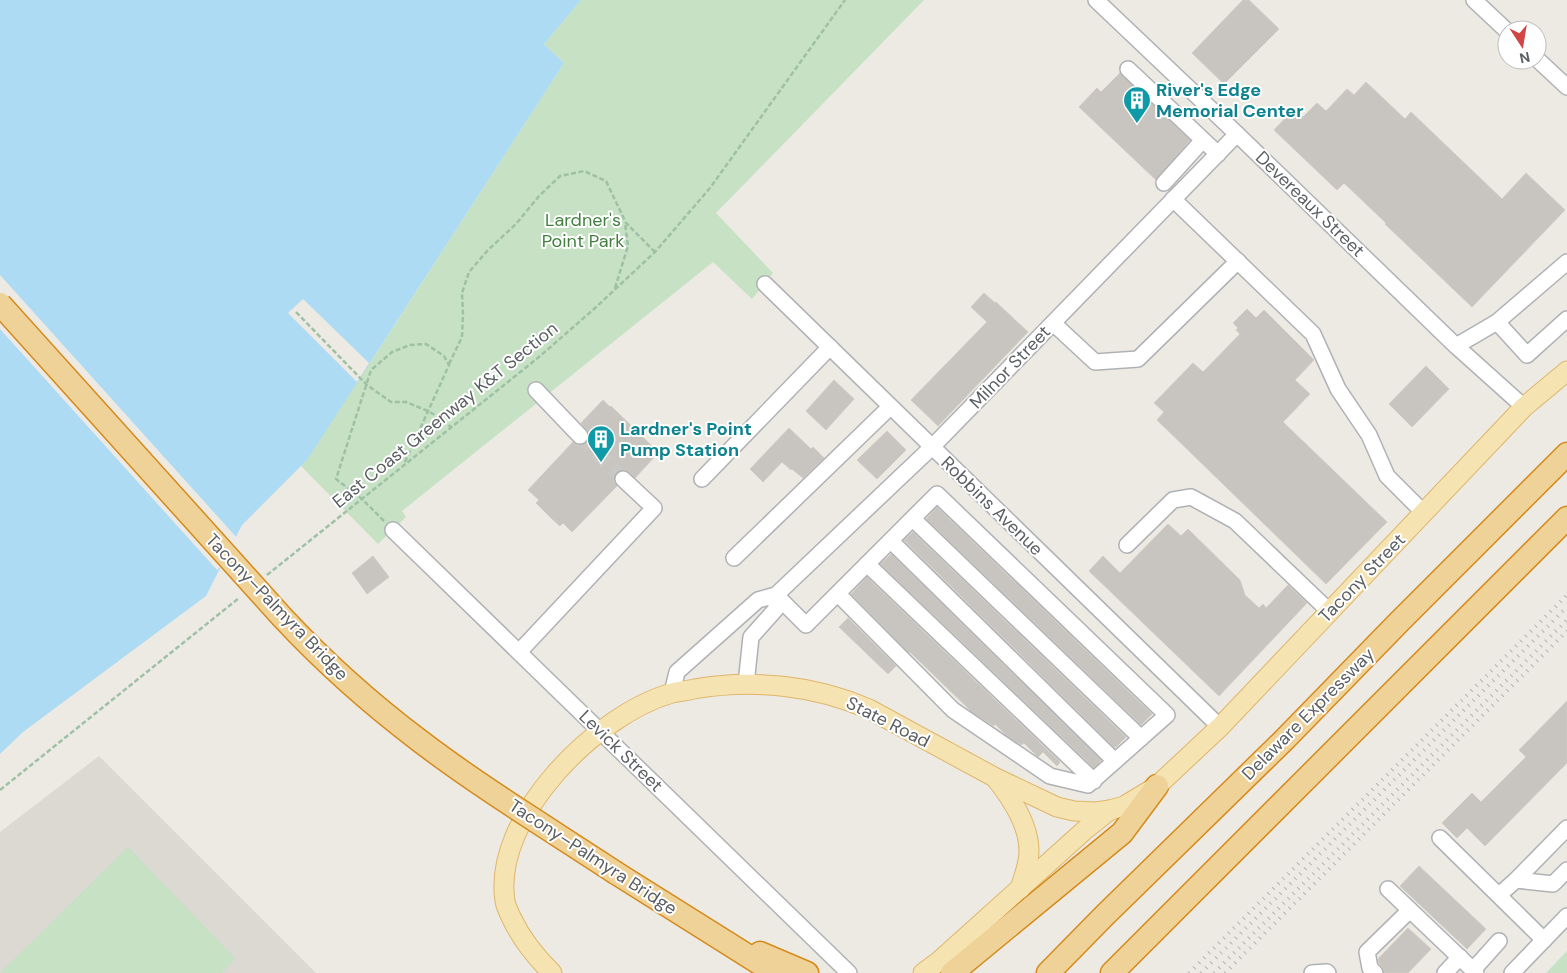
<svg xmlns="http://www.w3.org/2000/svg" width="1567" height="973" font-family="'DM Sans',sans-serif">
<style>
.education{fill:#dcd9d3}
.green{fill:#c6e1c4}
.water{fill:#addbf4}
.pier{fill:#edeae4}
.building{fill:#c8c5c1;stroke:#d1cbc3}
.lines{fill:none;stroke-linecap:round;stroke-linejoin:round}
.minor-tunnel{stroke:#c9c8c4;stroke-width:15;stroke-dasharray:15 8;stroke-linecap:butt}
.minor-casing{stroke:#afb2b5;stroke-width:18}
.major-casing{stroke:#dfb56a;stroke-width:21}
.highway-casing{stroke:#d58b1c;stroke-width:25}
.path{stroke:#9ec1a5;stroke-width:2.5;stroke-dasharray:5 2.5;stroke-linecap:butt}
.minor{stroke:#fff;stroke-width:15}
.major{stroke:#f5e4b1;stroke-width:19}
.highway{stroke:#efd298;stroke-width:22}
.rail{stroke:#b2b3b3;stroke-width:4;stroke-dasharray:1 6;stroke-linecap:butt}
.highway-bridge-casing{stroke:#d58b1c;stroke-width:25;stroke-linecap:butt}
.highway-bridge{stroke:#efd298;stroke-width:22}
.labels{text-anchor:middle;stroke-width:4;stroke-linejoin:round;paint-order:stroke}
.culture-label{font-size:18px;font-weight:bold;fill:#0d838f;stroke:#fff;text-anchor:start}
.street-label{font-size:18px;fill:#5c6063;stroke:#fff}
.park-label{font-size:18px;fill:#427f3f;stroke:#fff}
</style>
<rect width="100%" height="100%" fill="#edeae4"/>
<!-- education -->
<polygon class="education" points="99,756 316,973 0,973 0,832"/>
<!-- green -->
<g class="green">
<polygon points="581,0 924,0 716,213 773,273 752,299 713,262 402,511 406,517 378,544 301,466 307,460 303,299 370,363 564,63 544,44"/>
<polygon points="128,847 235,958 224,971 222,973 0,973"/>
<polygon points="1567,951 1567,973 1546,973"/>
</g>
<!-- water -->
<polygon class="water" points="0,0 581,0 544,44 564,63 307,460 242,525 206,596 23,732 0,754"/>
<!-- pier -->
<g class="pier">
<polygon points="0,275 238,539 227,561 217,570 0,329"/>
<polygon points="303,299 369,363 357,382 288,313"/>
</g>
<!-- building -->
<g class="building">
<polygon points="1243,0 1249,0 1279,29 1224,84 1192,53"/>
<polygon points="1120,73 1190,140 1156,180 1079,107 1097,88 1101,92"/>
<polygon points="1366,82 1405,119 1411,112 1502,199 1526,173 1565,210 1472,307 1385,224 1386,223 1344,183 1337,190 1274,130 1295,108 1303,117 1317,103 1326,111 1347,89 1354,95"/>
<polygon points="984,293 995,303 996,302 1028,332 938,426 911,400 987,322 971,307"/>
<polygon points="1247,309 1256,318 1264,310 1314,360 1295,380 1310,394 1283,422 1387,522 1326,584 1157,420 1164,412 1154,403 1193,363 1203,372 1240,334 1236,330 1238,328 1233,323"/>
<polygon points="1426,366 1449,389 1412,427 1389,404"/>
<polygon points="834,380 854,399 826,430 806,411"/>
<polygon points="603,400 610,407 611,406 654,448 653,449 658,453 635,478 626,470 621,470 617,472 614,477 614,482 617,486 572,532 563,523 560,526 551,518 536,503 539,500 528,490 573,442 577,445 582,445 587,442 589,438 589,433 581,423"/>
<polygon points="789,428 811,449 813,447 824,458 803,478 792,469 791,470 782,462 763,482 750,469"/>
<polygon points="887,431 906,450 877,479 857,460"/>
<polygon points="937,507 1152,714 1141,725 926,519"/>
<polygon points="1168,524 1181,536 1188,529 1240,580 1245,595 1259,608 1263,604 1266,608 1288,585 1307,603 1219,696 1089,571 1103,556 1120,573"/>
<polygon points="913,532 1126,737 1116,747 1114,747 904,540"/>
<polygon points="891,554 1101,760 1098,764 1094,768 880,564"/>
<polygon points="373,556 389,577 367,594 352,573"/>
<polygon points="867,577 1060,762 1057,766 1043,752 1038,757 1024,743 1021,745 1006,735 995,724 994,726 972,712 910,652 909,653 851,594"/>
<polygon points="848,618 896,666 888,674 839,627"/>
<polygon points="1567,701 1567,763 1485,846 1467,828 1457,838 1442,823 1472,793 1481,802 1526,757 1519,750"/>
<polygon points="1419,866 1486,929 1467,949 1400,886"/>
<polygon points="1408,928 1431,949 1408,973 1384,973 1384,970 1379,963 1378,959"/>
</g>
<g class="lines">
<!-- minor-tunnel -->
<polyline class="minor-tunnel" points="580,436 623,479"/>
<!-- minor casing -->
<g class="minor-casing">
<g id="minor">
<polyline points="1096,0 1237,134 1456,346 1524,407"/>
<polyline points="1474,0 1507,31"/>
<polyline points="1537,59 1567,87"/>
<polyline points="1128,69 1218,154"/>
<polyline points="1164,183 1203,140"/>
<polyline points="1173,199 1313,334 1338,389 1369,435 1387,476 1424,513"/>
<polyline points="765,284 1220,727"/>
<polyline points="1497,322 1527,355 1567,319"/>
<polyline points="1053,323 1095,362 1138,359 1238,261"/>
<polyline points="1456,346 1497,322 1567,262"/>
<polyline points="536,390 580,436"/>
<polyline points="702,479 830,347"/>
<polyline points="913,519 1141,738"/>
<polyline points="393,530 849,973"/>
<polyline points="891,541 1115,761"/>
<polyline points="1127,545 1173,500 1191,497 1235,521 1330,612"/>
<polyline points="734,558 890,407"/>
<polyline points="867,564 1094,781"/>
<polyline points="776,595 806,625 937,494 1167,715 1088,785 1050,776 953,710 838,594"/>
<polyline points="519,652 654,508 623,479"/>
<polyline points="746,684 751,637 776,609 776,595"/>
<polyline points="672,693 677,672 758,600 776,595 932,447 1237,134"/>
<polyline points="1440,838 1544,940"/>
<polyline points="1516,880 1567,828"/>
<polyline points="1388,889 1476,973"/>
<polyline points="1499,895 1516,880 1553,884 1567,870"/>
<polyline points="1473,970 1499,941"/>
<polyline points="1312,973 1327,972 1328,973"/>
<polyline points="1375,973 1370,968 1367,952 1410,910"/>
<polyline points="1445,973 1460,957"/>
<polyline points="1512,973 1567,916"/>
</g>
</g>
<!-- major casing -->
<g class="major-casing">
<g id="major">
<path d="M997,780C1012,799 1029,826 1029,851C1029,864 1024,876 1020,889"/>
<path d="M552,973C535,956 522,940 512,919C509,913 506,907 505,901C492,817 597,714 672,693C679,691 687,691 694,689C753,679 814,685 869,709L996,778L1057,807L1074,811L1096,812L1110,810L1124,806L1157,786L1220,727L1524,407L1567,371"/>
<polyline points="923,973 938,962 1086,829 1110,810"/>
</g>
</g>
<!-- highway casing -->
<g class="highway-casing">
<g id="highway">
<polyline points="616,873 775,973"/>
<polyline points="760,953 807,973"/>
<polyline points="952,973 1122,833 1157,786"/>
<polyline points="1048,973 1105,915 1284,740 1400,621 1567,454"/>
<polyline points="1112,973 1567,518"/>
</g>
</g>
<!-- path -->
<g class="path">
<polyline points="615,288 628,246 625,223"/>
<polyline points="296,312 367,385 391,402 406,402 428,411 440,418 451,427"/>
<polyline points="449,364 462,337 463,314 462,293 469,272 488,250 516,224 539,196 560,176 584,171 606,181 626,223 655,252"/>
<polyline points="384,521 362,499 336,479 371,370 392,352 410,345 426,344 444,356 449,365 404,464"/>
<polyline points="267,575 539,357 594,309 655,252 710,188 845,0"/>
<polyline points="0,790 239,598"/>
</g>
<!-- minor -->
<use href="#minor" class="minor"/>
<!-- major -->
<use href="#major" class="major"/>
<!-- highway -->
<use href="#highway" class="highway"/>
<!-- rail -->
<g class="rail">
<polyline points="1189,973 1567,595"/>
<polyline points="1201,973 1567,607"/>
<polyline points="1214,973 1567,620"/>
<polyline points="1225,973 1567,631"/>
</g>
<!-- highway-bridge casing -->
<g class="highway-bridge-casing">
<path id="highway-bridge" d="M0,304L282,617C324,662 371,704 420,741C483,789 551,830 616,873"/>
</g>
<!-- highway-bridge -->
<use href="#highway-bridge" class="highway-bridge"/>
</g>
<!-- icons -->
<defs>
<g id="building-pin" transform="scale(1.4375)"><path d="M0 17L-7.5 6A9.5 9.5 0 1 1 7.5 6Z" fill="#0f9aa8" stroke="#fff"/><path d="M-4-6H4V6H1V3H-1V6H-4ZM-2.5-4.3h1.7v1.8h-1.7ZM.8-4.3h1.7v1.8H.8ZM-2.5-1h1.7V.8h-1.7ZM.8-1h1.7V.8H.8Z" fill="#fff"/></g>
</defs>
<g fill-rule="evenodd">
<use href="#building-pin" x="1137" y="100"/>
<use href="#building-pin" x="601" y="439"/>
</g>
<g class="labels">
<!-- culture labels -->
<g class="culture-label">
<text x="1156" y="96">River's Edge<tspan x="1156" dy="21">Memorial Center</tspan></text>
<text x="620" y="435">Lardner's Point<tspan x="620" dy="21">Pump Station</tspan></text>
</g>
<!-- street labels -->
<g class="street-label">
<text transform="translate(1310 204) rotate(44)" y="6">Devereaux Street</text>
<text transform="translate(1010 367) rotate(-46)" y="6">Milnor Street</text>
<text transform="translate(445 415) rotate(-39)" y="6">East Coast Greenway K&amp;T Section</text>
<text transform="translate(992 506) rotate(44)" y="6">Robbins Avenue</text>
<text transform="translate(1362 578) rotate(-46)" y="6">Tacony Street</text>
<text transform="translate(277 607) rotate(46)" y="6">Tacony–Palmyra Bridge</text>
<text transform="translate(1308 714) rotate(-45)" y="6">Delaware Expressway</text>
<text transform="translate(888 722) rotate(27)" y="6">State Road</text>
<text transform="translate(621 751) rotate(44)" y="6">Levick Street</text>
<text transform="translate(593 857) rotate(33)" y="6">Tacony–Palmyra Bridge</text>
</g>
<!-- park labels -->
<g class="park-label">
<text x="583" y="226">Lardner's<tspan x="583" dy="21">Point Park</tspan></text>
</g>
</g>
<!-- north arrow -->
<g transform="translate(1522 45) rotate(168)"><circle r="24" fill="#ffffff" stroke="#bebfc1"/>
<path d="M0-4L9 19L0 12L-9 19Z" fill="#d34445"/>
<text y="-8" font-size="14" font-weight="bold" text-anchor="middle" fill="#5c6063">N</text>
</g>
</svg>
